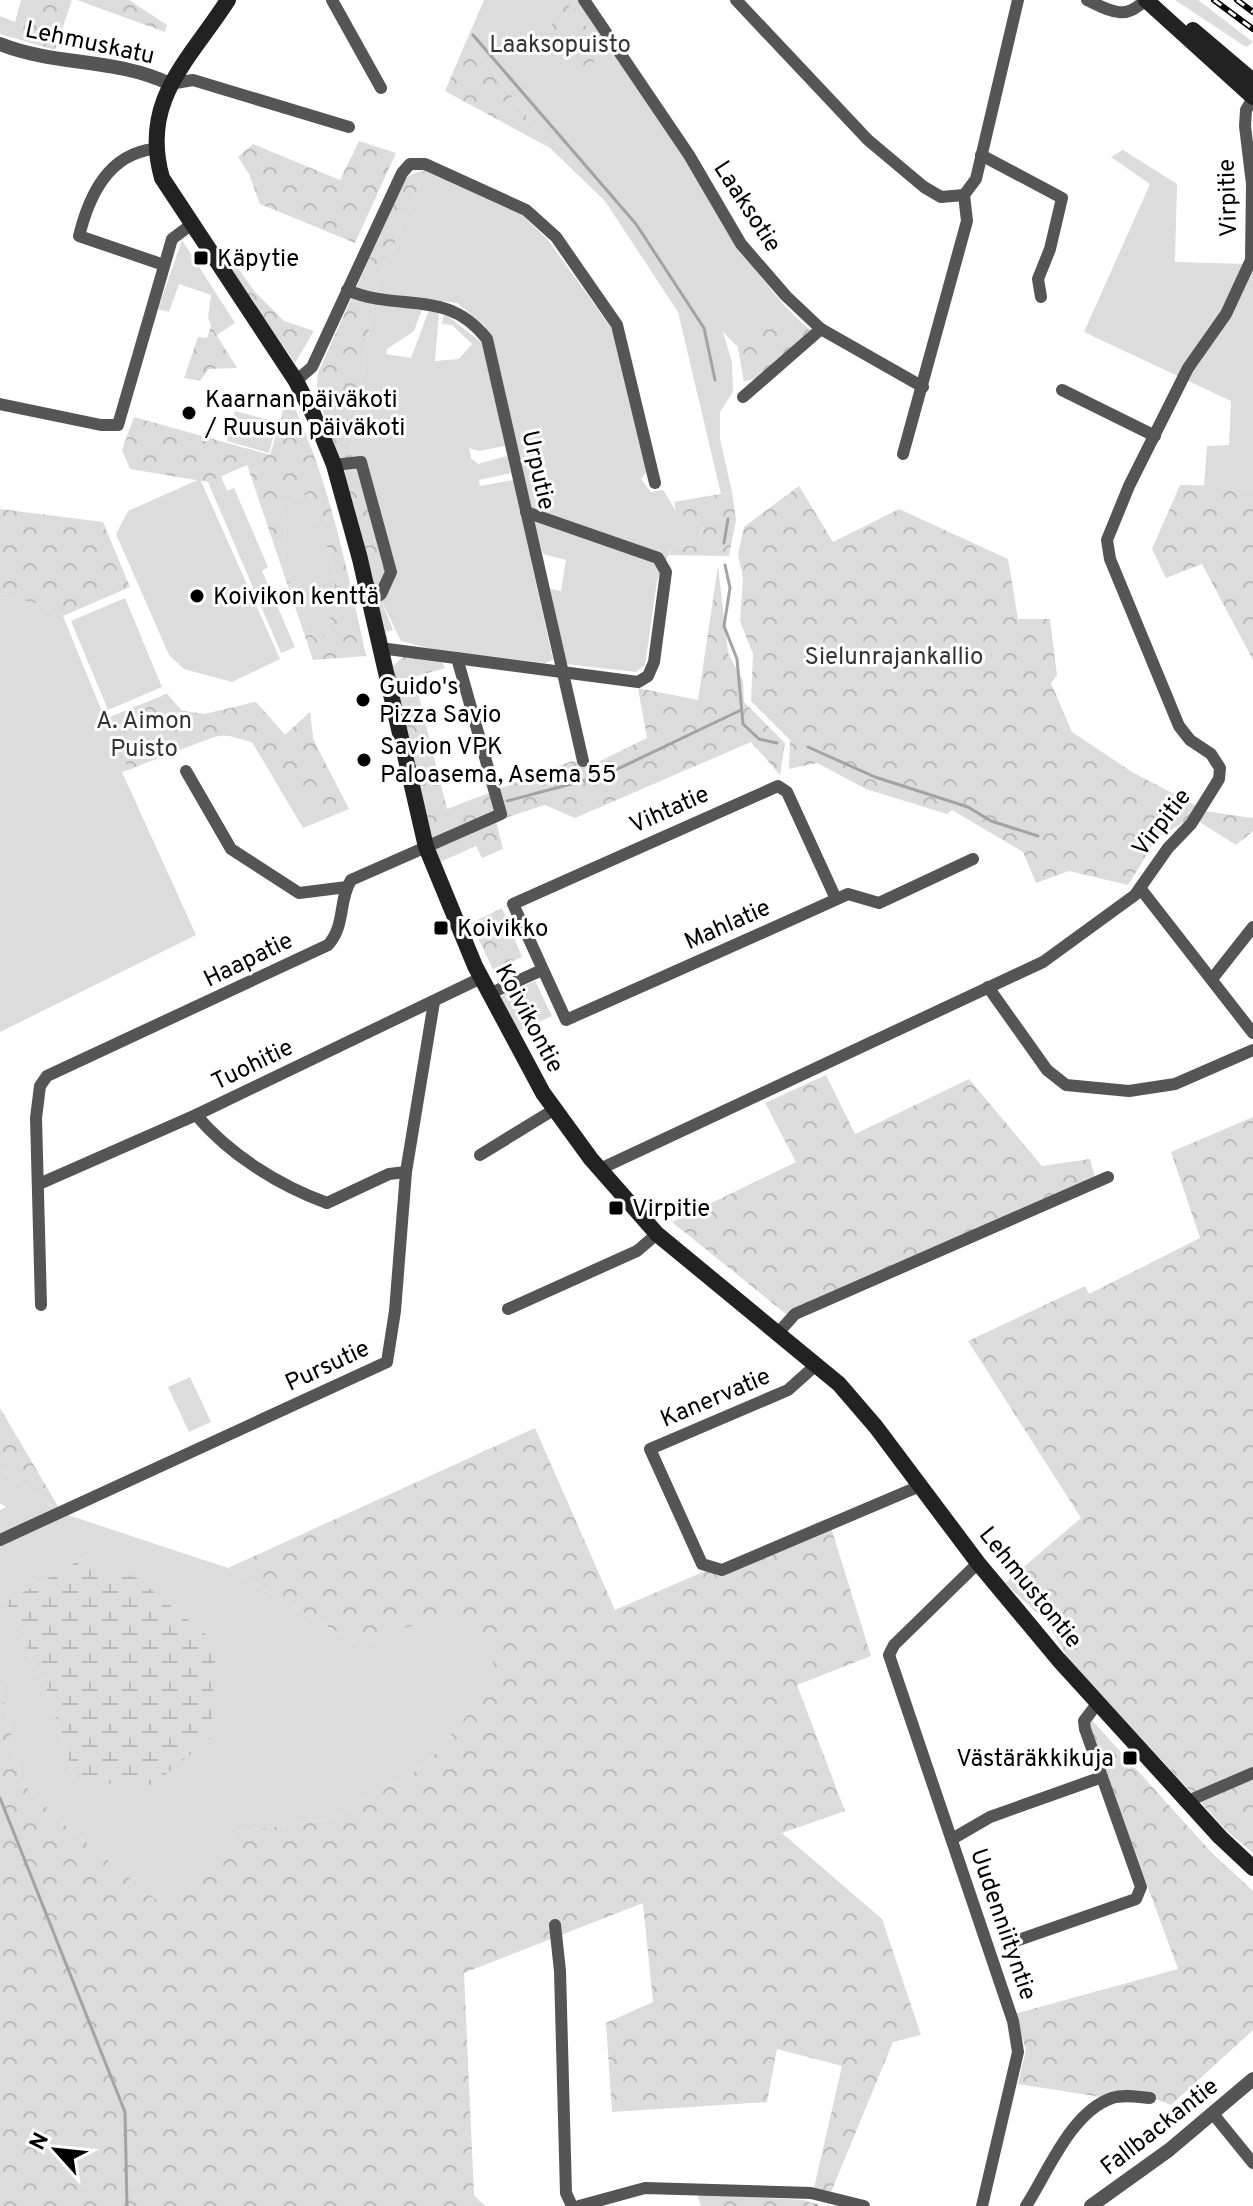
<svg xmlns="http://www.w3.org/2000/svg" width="1253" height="2206" font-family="Overpass,sans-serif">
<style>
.green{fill:#dcdcdc;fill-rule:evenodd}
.forest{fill:url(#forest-crowns);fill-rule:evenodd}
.wetland{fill:url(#wetland-marsh)}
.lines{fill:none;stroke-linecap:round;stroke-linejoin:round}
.stream{stroke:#a3a3a3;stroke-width:3}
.minor{stroke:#555;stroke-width:12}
.tertiary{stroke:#555;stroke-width:14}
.secondary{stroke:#222;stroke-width:16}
.rail-casing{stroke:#000;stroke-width:6}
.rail{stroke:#fff;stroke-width:3;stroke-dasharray:9;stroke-linecap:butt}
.poi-dot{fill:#000;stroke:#fff;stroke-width:3}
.labels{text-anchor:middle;stroke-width:6;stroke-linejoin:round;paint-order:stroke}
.street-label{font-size:24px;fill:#000;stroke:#fff}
.park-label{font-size:24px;fill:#333;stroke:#fff}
.poi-label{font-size:24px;fill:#000;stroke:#fff;text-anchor:start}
</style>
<defs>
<pattern id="forest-crowns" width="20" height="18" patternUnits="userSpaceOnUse" patternTransform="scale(2)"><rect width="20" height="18" fill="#dcdcdc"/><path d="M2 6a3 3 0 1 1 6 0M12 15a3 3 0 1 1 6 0" fill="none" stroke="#bbb"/></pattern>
<pattern id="wetland-marsh" width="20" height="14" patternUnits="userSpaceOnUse" patternTransform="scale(2)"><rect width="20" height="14" fill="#dcdcdc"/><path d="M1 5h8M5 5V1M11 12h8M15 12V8" fill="none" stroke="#bbb"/></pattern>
</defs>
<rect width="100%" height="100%" fill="#fff"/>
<!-- green -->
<g class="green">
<path d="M484,0H578C614,53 651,105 685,158C723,218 757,285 812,332L744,381L738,347L723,332L732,362L733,392L720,412V439L732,492L721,494L678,312L605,201L550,148L468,37Z"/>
<polygon points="1175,0 1198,0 1253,42 1246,47"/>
<polygon points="1123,150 1177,184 1175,262 1247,264 1253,267 1253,491 1230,486 1204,486 1207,446 1229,445 1231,401 1084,332 1150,184 1111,157"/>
<polygon points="426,169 521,214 548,240 612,329 647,471 641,479 651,492 663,490 676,511 703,525 698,546 673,545 657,581 645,665 636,672 566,664 550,589 561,591 566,560 543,554 485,326 457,303 426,299 414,331 387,349 386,354 411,358 429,310 439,313 435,361 459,359 472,344 452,325 442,324 444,313 482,343 505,446 478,451 469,448 471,458 478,464 507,456 511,473 479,480 480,486 513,480 553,660 545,663 436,650 401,641 381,600 350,455 375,291"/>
<polygon points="182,240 235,323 215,336 208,318 211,295 179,284 169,312 158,309"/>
<polygon points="235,411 277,422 269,453 227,441"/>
<polygon points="221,476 227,491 234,488 268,567 262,571 295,647 281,653 208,482"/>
<polygon points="200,479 280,659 232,682 184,669 169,655 116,534 128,511"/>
<polygon points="310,493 336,576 326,647 306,630 282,561 286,531 281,505"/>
<polygon points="0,597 35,603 63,616 105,719 167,694 182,711 205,714 256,702 285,735 310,712 313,739 349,809 303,828 252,742 222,734 122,772 196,935 0,1032"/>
<polygon points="125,598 162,687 108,710 71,621"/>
<polygon points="535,981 552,1016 517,1032 499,997"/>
<polygon points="190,1377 211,1422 189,1432 168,1387"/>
<path d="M0,1468L62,1513L228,1568L359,1645L459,1607L502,1676L424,1766L331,1819L237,1832L166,1909L71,1830L21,1782L0,1683V1510L6,1507L0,1503ZM83,1558L75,1782L50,1698L6,1602Z"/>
</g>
<!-- forest -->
<g class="forest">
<polygon points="21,0 72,0 55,50 0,34 0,16 15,22"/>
<polygon points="77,0 129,0 167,25 165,32"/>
<path d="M560,0L574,9L598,43L592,71H579C580,47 571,40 550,31Z"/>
<polygon points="468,37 550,148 445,91"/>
<polygon points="359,141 396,153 355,243 260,204 249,174 238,157 253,144 340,180"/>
<polygon points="426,169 375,291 350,454 360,466 387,572 381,600 393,630 386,632 393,666 404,656 441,661 445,668 414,677 447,809 572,761 592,765 647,738 638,688 698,700 718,566 728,653 743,681 744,702 785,743 780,775 751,742 575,818 545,805 496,821 503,849 482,858 476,846 438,863 317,387 318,373 406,177"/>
<polygon points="227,252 254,291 284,321 314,331 295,363 220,256"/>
<polygon points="764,318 797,319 812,332 760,378 744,381 738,347"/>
<polygon points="211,326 237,368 209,369 200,381 184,378 198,337 207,338"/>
<path d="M288,394C328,474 347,569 366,656L313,660L247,465L208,482L130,469L122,450L134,417L270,455ZM310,493L336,576L326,647L306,630L282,561L286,531L281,505Z"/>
<polygon points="1180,485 1230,486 1253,491 1253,660 1202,564 1166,578 1152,549"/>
<polygon points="799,486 833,542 899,509 1008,559 1018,619 1050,619 1057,675 1051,683 1072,732 1132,772 1197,806 1186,821 1157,838 1128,885 1069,871 1036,883 1023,852 952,810 947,814 866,789 817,763 789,769 790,740 751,701 753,654 740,621 743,578 738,555 744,527"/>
<polygon points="732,492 736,520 729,556 669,555 673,545 698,546 703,526 676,511 674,502"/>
<polygon points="0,509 103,522 130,587 63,616 35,603 0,597"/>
<path d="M167,694L182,711L205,714L256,702L285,735L310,712L313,739L340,793L333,810L301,803C291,788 282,770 270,757C229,711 174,751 129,770L105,719Z"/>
<polygon points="1205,811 1253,818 1253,831 1236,845 1198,821"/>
<polygon points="502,908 522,957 493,970 471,923"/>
<polygon points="826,1075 855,1134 969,1079 1042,1166 1090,1159 1095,1177 786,1314 672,1222 796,1162 765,1103"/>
<polygon points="1253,1117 1253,1853 1227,1831 1070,1661 1046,1621 1005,1583 1081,1518 968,1341 1085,1286 1089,1294 1200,1238 1171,1152"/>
<polygon points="0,1408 62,1513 0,1468"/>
<polygon points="535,1428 615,1610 828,1518 871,1656 797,1685 845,1811 782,1833 882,1919 921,2035 893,2042 831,2192 814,2188 842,2066 777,2049 767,2102 612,2112 606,2023 653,2002 643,1903 464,1973 474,2195 485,2206 0,2206 0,1683 21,1782 71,1830 166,1908 237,1832 331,1819 424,1766 501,1676 459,1608 359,1645 228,1568"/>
<polygon points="1091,1719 1212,1853 1253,1891 1253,2030 1171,2105 1150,2097 1107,2098 1018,2084 1026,2049 1014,2014 1178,1969 1088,1725"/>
<polygon points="697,2194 803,2200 822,2206 701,2206"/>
</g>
<!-- wetland -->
<polygon class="wetland" points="83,1558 137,1578 216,1643 211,1738 152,1785 75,1782 50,1698 6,1602"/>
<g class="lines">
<!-- stream -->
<g class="stream">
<polyline points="473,35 636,224 704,328 715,380"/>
<polyline points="724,543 728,519"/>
<polyline points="725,565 730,588 724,626 737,659 743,724 759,739 777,743"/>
<polyline points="808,747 875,777 968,807 991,821 1038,836"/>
<polyline points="507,801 605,775 741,710"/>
<polyline points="0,1798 125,2112 127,2206"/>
<polyline points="816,2206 816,2205"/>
</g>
<!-- minor -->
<g class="minor">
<polyline points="332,0 381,88"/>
<polyline points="584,0 689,155 741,244 786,296 821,329 923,387"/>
<polyline points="736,0 868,140 924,187 941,197 964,195"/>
<path d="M1087,0C1111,11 1125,21 1145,0"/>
<polyline points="170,84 193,80 349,127"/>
<path d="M154,149C108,154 89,196 79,236L164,265"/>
<polyline points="981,155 1062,198 1050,249 1038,279 1041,297"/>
<polyline points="964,195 976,179 1018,0"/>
<path d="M347,290C400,313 446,287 487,339L583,761"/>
<polyline points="296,381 312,367 402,173 410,164 425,164 526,210 556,237 617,325 655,483"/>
<polyline points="1062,390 1155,436"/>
<polyline points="743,397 821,329"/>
<polyline points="0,404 101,425 118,425 172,239 192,224"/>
<polyline points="903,454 967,221 964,195"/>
<polyline points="334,465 361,462 391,572 381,594 371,601"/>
<polyline points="380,648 638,682 648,676 654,662 666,572 658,558 526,512"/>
<polyline points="186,771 231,849 299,893 347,887"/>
<polyline points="1140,888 1253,1033"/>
<path d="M836,899L787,792L778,786L513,904L566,1020C660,978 754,937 848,894L879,903L973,859"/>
<polyline points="1212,979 1253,927"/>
<polyline points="988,987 1047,1070 1066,1085 1129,1091 1175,1084 1253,1050"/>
<polyline points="489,994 542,970"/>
<path d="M196,1115C230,1155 278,1185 327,1203L389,1174L406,1172"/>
<polyline points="480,1155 555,1109"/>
<polyline points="600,1169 1043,962 1135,895 1168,848 1191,824 1219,779 1220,768 1211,754 1190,740 1179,726 1110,559 1107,540 1129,486 1188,368 1226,314 1251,260 1252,184 1245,126 1246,110 1253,98"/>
<polyline points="39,1184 196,1115 481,978"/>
<path d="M41,1305L36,1118L40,1086L47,1076L328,945C346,925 338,901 351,880L501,814L457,658"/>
<polyline points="508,1309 637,1251 657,1234"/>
<polyline points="779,1332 795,1314 1108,1177"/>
<polyline points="817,1364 788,1390 650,1449 702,1564 722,1570 920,1486"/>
<polyline points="0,1540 387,1362 395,1311 406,1172 434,1002"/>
<polyline points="978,1563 894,1645 889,1655 1013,2021 1018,2052 982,2206"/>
<polyline points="1188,1801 1253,1773"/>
<polyline points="952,1839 990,1817 1102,1777"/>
<polyline points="555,1925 560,1971 566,2193 572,2206"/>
<polyline points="1007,1944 1136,1899 1141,1887 1085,1729 1084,1721 1097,1704"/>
<polyline points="1214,2115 1253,2163"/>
<polyline points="579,2206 645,2188 811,2193 864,2206"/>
<path d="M1026,2206C1048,2172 1071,2112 1112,2098C1124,2094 1138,2097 1150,2098"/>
</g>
<!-- tertiary -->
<g class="tertiary">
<path d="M0,44C55,66 117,58 170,84"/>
<polyline points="1091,2206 1169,2150 1253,2079"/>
</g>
<!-- secondary -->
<g class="secondary">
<path d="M228,0C189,61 140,100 162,178L296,381L314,416L334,465L360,559L426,847L475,966L543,1093L591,1159L657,1234L839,1384L876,1427L978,1563L1058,1659L1220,1837L1253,1868"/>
<polyline points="1146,0 1253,97"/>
<polyline points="1193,30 1253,81"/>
</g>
<!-- rail casing -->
<g class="rail-casing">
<g id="rail">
<polyline points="1214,0 1253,29"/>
<polyline points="1237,0 1253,12"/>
</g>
</g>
<!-- rail -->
<use href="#rail" class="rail"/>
</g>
<!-- markers -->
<g class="poi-dot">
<rect x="193" y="250" width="16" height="16" rx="4"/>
<circle cx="189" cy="413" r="8"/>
<circle cx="197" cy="596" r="8"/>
<circle cx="363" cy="700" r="8"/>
<circle cx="364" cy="760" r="8"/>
<rect x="433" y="920" width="16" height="16" rx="4"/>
<rect x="608" y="1200" width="16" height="16" rx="4"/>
<rect x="1122" y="1750" width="16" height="16" rx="4"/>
</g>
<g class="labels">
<!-- street labels -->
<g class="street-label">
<text transform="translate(90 42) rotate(12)" y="8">Lehmuskatu</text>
<text transform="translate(1227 198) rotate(-92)" y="8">Virpitie</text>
<text transform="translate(748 206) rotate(57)" y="8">Laaksotie</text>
<text transform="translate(539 470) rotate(77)" y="8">Urputie</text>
<text transform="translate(669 809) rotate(-24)" y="8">Vihtatie</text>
<text transform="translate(1161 822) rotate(-52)" y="8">Virpitie</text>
<text transform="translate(727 924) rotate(-24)" y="8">Mahlatie</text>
<text transform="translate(248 959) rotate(-26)" y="8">Haapatie</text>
<text transform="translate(530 1018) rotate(62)" y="8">Koivikontie</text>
<text transform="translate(252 1064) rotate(-26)" y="8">Tuohitie</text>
<text transform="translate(327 1365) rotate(-25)" y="8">Pursutie</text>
<text transform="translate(715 1397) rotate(-23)" y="8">Kanervatie</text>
<text transform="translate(1031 1587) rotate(51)" y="8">Lehmustontie</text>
<text transform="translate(1004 1924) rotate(71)" y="8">Uudenniityntie</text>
<text transform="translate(1159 2126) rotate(-38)" y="8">Fallbackantie</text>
</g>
<!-- park labels -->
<g class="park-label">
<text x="560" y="52">Laaksopuisto</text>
<text x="894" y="664">Sielunrajankallio</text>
<text x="144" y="728">A. Aimon<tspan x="144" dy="28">Puisto</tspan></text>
</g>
<!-- poi labels -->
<g class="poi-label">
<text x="217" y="266">Käpytie</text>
<text x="205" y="407">Kaarnan päiväkoti<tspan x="205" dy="28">/ Ruusun päiväkoti</tspan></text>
<text x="213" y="604">Koivikon kenttä</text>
<text x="379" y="694">Guido's<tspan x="379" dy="28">Pizza Savio</tspan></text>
<text x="380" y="754">Savion VPK<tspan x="380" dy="28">Paloasema, Asema 55</tspan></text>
<text x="457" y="936">Koivikko</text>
<text x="632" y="1216">Virpitie</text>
<text x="1114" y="1766" text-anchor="end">Västäräkkikuja</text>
</g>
</g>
<!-- north arrow -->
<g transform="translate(56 2150) rotate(297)" stroke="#ffffff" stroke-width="6" paint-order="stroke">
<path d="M0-6L14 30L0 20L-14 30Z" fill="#000000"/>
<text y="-12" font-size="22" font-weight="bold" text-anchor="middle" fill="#000000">N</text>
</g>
</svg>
